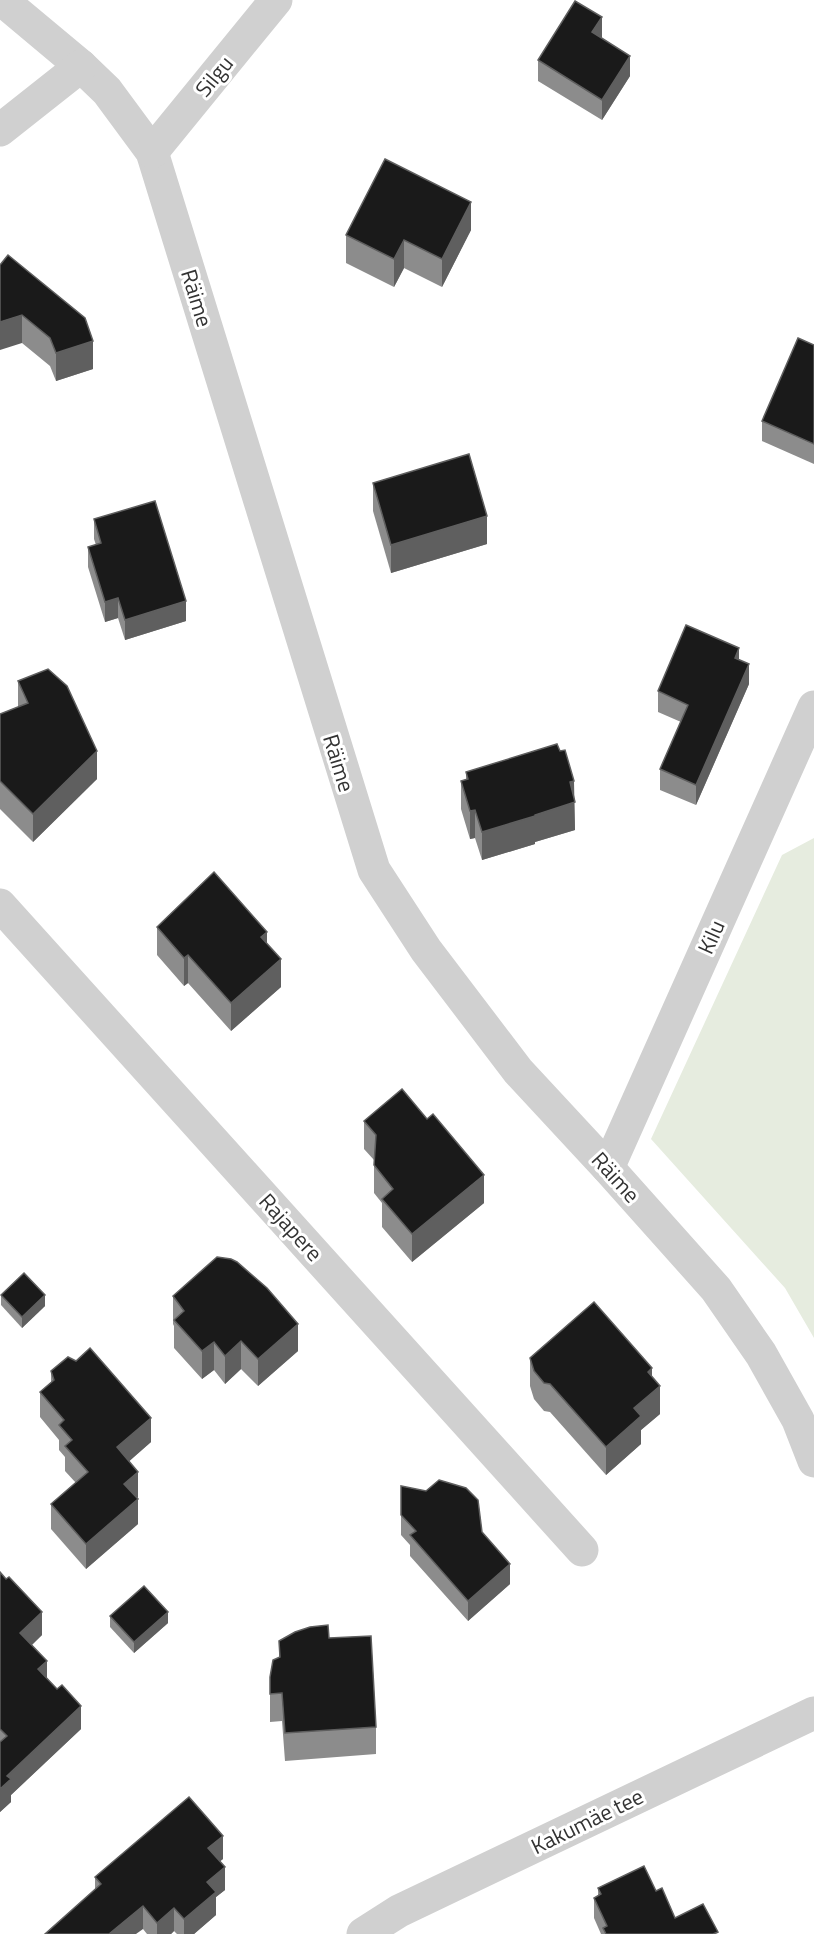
<svg xmlns="http://www.w3.org/2000/svg" width="814" height="1934" font-family="'Titillium Web',sans-serif">
<style>
.green{fill:#e6ecdf}
.lines{fill:none;stroke-linecap:round;stroke-linejoin:round}
.minor{stroke:#d0d0d0;stroke-width:33}
.tertiary{stroke:#d0d0d0;stroke-width:33}
.wall{fill:#8c8c8c}
.shaded-wall{fill:#5f5f5f}
.building{fill:#1a1a1a;stroke:#5f5f5f;stroke-width:1.5}
.labels{text-anchor:middle;stroke-width:6;stroke-linejoin:round;paint-order:stroke}
.street-label{font-size:22px;fill:#333;stroke:#fff}
</style>
<rect width="100%" height="100%" fill="#fff"/>
<!-- green -->
<polygon class="green" points="814,838 814,1338 785,1288 651,1139 782,855"/>
<g class="lines">
<!-- minor -->
<g class="minor">
<polyline points="2,0 81,66 107,91 152,152 374,870 426,950 518,1071 608,1168 716,1289 761,1354 798,1420 814,1461"/>
<polyline points="0,130 81,66"/>
<polyline points="152,152 276,0"/>
<polyline points="0,905 582,1550"/>
<polyline points="608,1168 814,707"/>
</g>
<!-- tertiary -->
<polyline class="tertiary" points="363,1934 399,1911 814,1713"/>
</g>
<!-- wall -->
<g class="wall">
<polygon points="602,37 601,38 630,76 602,120 538,81 538,60"/>
<polygon points="471,230 442,287 404,268 394,287 346,263 346,235"/>
<polygon points="0,265 93,369 56,381 50,366 22,343"/>
<polygon points="814,345 814,464 762,441 762,421"/>
<polygon points="373,483 487,544 391,573 373,511"/>
<polygon points="94,519 186,621 125,640 118,618 105,622 88,567 88,547 96,545 94,539"/>
<polygon points="739,659 749,684 696,805 660,790 660,769 681,722 658,712 658,691"/>
<polygon points="18,681 97,779 33,842 0,809 0,714 18,707"/>
<polygon points="466,772 574,798 575,830 535,842 535,844 482,860 475,838 470,839 461,809 461,781 466,779"/>
<polygon points="157,927 267,945 281,987 231,1031 188,983 184,986 157,955"/>
<polygon points="364,1121 484,1203 412,1262 382,1227 382,1203 374,1193 374,1160 364,1149"/>
<polygon points="1,1295 45,1306 22,1328 1,1305"/>
<polygon points="173,1296 298,1351 258,1386 241,1369 225,1384 214,1370 202,1379 174,1348 174,1326 173,1324"/>
<polygon points="530,1358 652,1377 660,1414 641,1430 641,1444 606,1475 550,1412 544,1411 534,1399 530,1386"/>
<polygon points="51,1371 151,1442 129,1461 138,1497 137,1498 138,1524 86,1569 51,1529 51,1504 76,1483 65,1471 65,1457 59,1450 59,1440 40,1417 40,1392 51,1382"/>
<polygon points="401,1486 482,1532 510,1584 468,1621 410,1556 410,1545 401,1535"/>
<polygon points="0,1572 42,1635 32,1645 47,1678 81,1729 11,1795 11,1802 0,1812"/>
<polygon points="110,1616 168,1623 134,1653 110,1627"/>
<polygon points="329,1638 376,1727 376,1754 285,1761 282,1721 270,1722 270,1677 279,1657 279,1641"/>
<polygon points="223,1859 220,1861 225,1890 216,1897 216,1915 194,1934 177,1934 174,1931 171,1934 147,1934 143,1929 95,1889 95,1877"/>
<polygon points="598,1888 675,1918 718,1934 601,1934 594,1918 594,1898 598,1896"/>
</g>
<!-- shaded-wall -->
<g class="shaded-wall">
<polygon points="602,17 602,37 592,52 592,32"/>
<polygon points="630,56 630,76 602,120 602,100"/>
<polygon points="471,202 471,230 442,287 442,259"/>
<polygon points="404,240 404,268 394,287 394,259"/>
<polygon points="22,315 22,343 0,350 0,322"/>
<polygon points="93,341 93,369 56,381 56,353"/>
<polygon points="487,516 487,544 391,573 391,545"/>
<polygon points="118,598 118,618 105,622 105,602"/>
<polygon points="186,601 186,621 125,640 125,620"/>
<polygon points="739,648 739,668 735,658"/>
<polygon points="749,664 749,684 696,805 696,785"/>
<polygon points="97,751 97,779 33,842 33,814"/>
<polygon points="574,781 575,830 535,842 535,844 482,860 482,832 570,782"/>
<polygon points="475,810 475,838 470,839 470,811"/>
<polygon points="267,932 267,960 261,937"/>
<polygon points="188,955 188,983 184,986 184,958"/>
<polygon points="281,959 281,987 231,1031 231,1003"/>
<polygon points="484,1175 484,1203 412,1262 412,1234"/>
<polygon points="45,1295 45,1306 22,1328 22,1317"/>
<polygon points="298,1324 298,1351 258,1386 258,1359"/>
<polygon points="241,1341 241,1369 225,1384 225,1356"/>
<polygon points="214,1342 214,1370 202,1379 202,1351"/>
<polygon points="652,1368 652,1392 660,1386 660,1414 641,1430 641,1444 606,1475 606,1447 634,1408 648,1372"/>
<polygon points="151,1418 151,1442 117,1472 117,1447"/>
<polygon points="138,1472 138,1497 124,1509 124,1484"/>
<polygon points="138,1499 138,1524 86,1569 86,1544"/>
<polygon points="510,1564 510,1584 468,1621 468,1601"/>
<polygon points="42,1612 42,1635 20,1656 20,1633"/>
<polygon points="168,1612 168,1623 134,1653 134,1642"/>
<polygon points="47,1661 47,1684 38,1669"/>
<polygon points="81,1706 81,1729 11,1795 11,1802 0,1812 0,1789 7,1776"/>
<polygon points="223,1836 223,1859 208,1871 208,1848"/>
<polygon points="225,1867 225,1890 216,1897 216,1915 194,1934 184,1934 184,1919 207,1882"/>
<polygon points="143,1906 143,1929 136,1934 109,1934"/>
<polygon points="174,1908 174,1931 171,1934 157,1934 157,1923"/>
</g>
<!-- building -->
<g class="building">
<polygon points="575,1 602,17 592,32 630,56 602,100 538,60"/>
<polygon points="385,159 471,202 442,259 404,240 394,259 346,235"/>
<polygon points="8,255 85,318 93,341 56,353 50,338 22,315 0,322 0,265"/>
<polygon points="798,338 814,345 814,444 762,421"/>
<polygon points="469,454 487,516 391,545 373,483"/>
<polygon points="155,501 186,601 125,620 118,598 105,602 88,547 101,543 94,519"/>
<polygon points="686,625 739,648 735,658 749,664 696,785 660,769 688,705 658,691"/>
<polygon points="48,669 67,686 97,751 33,814 0,781 0,714 28,703 18,681"/>
<polygon points="557,744 560,751 565,750 574,781 570,782 575,802 535,815 535,816 482,832 475,810 470,811 461,781 468,779 466,772"/>
<polygon points="214,872 267,932 261,937 281,959 231,1003 188,955 184,958 157,927"/>
<polygon points="402,1089 427,1119 433,1114 484,1175 412,1234 382,1199 393,1189 374,1165 376,1135 364,1121"/>
<polygon points="217,1257 231,1259 237,1262 267,1288 298,1324 258,1359 241,1341 225,1356 214,1342 202,1351 174,1320 184,1311 173,1296"/>
<polygon points="24,1273 45,1295 22,1317 1,1295"/>
<polygon points="594,1302 652,1368 648,1372 660,1386 634,1408 641,1416 606,1447 550,1384 544,1383 534,1371 530,1358"/>
<polygon points="90,1348 151,1418 117,1447 138,1472 124,1484 138,1499 86,1544 51,1504 88,1472 65,1446 72,1440 59,1425 64,1420 40,1392 54,1380 51,1371 68,1357 76,1361"/>
<polygon points="439,1480 466,1488 478,1500 482,1532 510,1564 468,1601 410,1535 416,1531 401,1515 401,1486 426,1491"/>
<polygon points="0,1572 6,1579 9,1577 42,1612 20,1633 47,1661 38,1669 57,1689 62,1685 81,1706 7,1776 11,1779 0,1789 0,1742 7,1736 0,1729"/>
<polygon points="144,1586 168,1612 134,1642 110,1616"/>
<polygon points="328,1625 329,1638 371,1636 376,1727 285,1733 282,1693 270,1694 270,1677 273,1660 280,1657 279,1641 295,1632 310,1627"/>
<polygon points="189,1797 223,1836 208,1848 225,1867 207,1882 216,1892 184,1919 174,1908 157,1923 143,1906 109,1934 45,1934 101,1884 95,1877"/>
<polygon points="644,1866 656,1891 662,1888 675,1918 703,1904 718,1932 713,1934 606,1934 603,1928 607,1926 594,1898 601,1894 598,1888"/>
</g>
<g class="labels">
<!-- street labels -->
<g class="street-label">
<text transform="translate(214 76) rotate(-51)" y="8">Silgu</text>
<text transform="translate(197 298) rotate(73)" y="8">Räime</text>
<text transform="translate(339 763) rotate(73)" y="8">Räime</text>
<text transform="translate(711 937) rotate(-66)" y="8">Kilu</text>
<text transform="translate(616 1177) rotate(48)" y="8">Räime</text>
<text transform="translate(291 1227) rotate(48)" y="8">Rajapere</text>
<text transform="translate(587 1821) rotate(-26)" y="8">Kakumäe tee</text>
</g>
</g>
</svg>
